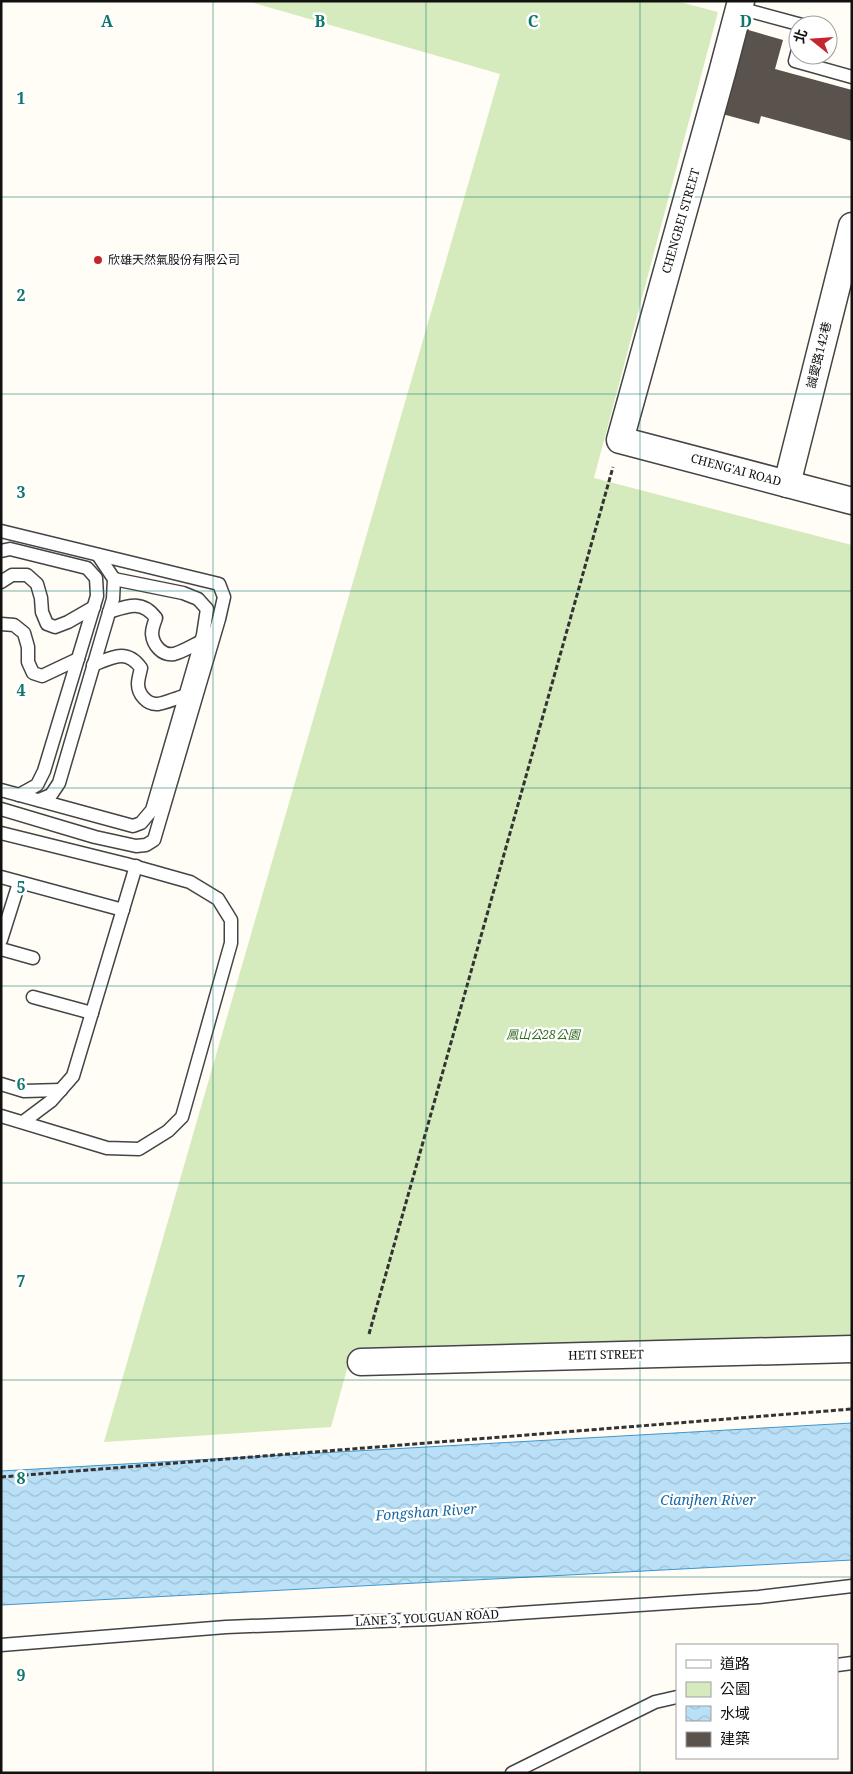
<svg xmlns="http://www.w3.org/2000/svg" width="853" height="1774" font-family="'Noto Serif','Noto Sans TC',serif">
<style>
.green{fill:#d5ebbd}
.water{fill:url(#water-waves);stroke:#3f96cf}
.building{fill:#5a524d}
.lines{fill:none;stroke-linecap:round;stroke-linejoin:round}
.lane-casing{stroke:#444;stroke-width:15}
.street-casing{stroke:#444;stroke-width:29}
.path{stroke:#333;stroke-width:3;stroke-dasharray:5 2.5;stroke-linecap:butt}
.lane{stroke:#fff;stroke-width:12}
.street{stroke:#fff;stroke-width:26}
.grid{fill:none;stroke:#0f766e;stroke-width:1;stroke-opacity:0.55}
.poi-dot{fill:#c4262e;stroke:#fff;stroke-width:2}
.labels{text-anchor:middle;stroke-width:5;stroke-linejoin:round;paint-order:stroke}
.street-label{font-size:12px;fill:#111;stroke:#fff}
.poi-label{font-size:12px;fill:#111;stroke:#fff;text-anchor:start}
.park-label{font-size:12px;font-style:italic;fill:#2f6b1f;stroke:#fff}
.water-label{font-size:14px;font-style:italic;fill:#1768a6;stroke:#fff}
.grid-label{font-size:16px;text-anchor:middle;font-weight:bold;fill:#0f766e;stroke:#fff;stroke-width:5;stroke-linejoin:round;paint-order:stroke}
</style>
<defs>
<pattern id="water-waves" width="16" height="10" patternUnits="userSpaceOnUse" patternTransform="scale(1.25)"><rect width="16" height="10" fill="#b9e0f7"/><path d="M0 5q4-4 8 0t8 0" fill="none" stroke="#9ebfd3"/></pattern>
</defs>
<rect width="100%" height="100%" fill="#fffdf5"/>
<!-- green -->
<polygon class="green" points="247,1 676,1 718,12 594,478 852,545 852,1335 352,1351 331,1427 104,1442 500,74"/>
<!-- water -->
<polygon class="water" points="852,1423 852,1560 1,1605 1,1471"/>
<!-- building -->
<polygon class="building" points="738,27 783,40 775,69 852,90 852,141 761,116 759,124 715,112"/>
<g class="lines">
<!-- lane casing -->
<g class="lane-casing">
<g id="lane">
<polyline points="739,8 802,25"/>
<polyline points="798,50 795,61 852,77"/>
<polyline points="1,531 219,584 224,597 219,619 154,840 146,845 136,846 95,837 1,809"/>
<polyline points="1,551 10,549 87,568 96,578 97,596 44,771 37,785 19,795"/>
<polyline points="1,582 12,575 27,575 37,584 41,598 42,612 47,624 55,627 68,622 94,607"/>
<path d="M109,612C127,606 142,599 156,618C154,623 152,629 152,634C153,645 162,656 174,654C182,652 192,646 200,642"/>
<polyline points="1,624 14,625 24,633 28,647 28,662 33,673 42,676 78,659"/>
<path d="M93,665C112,657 127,648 141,668C140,673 138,679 138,684C138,694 147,705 158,704C166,703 176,698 184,696"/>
<polyline points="1,790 133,826 141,823 152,810 203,635 207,609 198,599 183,593 114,579"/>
<polyline points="39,800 51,795 59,783 113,599 114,579 98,555"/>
<polyline points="1,833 126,864 190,882 218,899 231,920 231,943 182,1117 168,1131 139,1149 107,1148 1,1116"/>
<polyline points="1,877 123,910"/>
<polyline points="1,940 19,883"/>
<polyline points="1,949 33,958"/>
<polyline points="33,997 92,1013"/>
<polyline points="1,1084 24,1091 61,1090"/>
<polyline points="23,1122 51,1101 73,1076 136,866"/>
<polyline points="1,1645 226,1627 431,1619 759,1597 852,1586"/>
<polyline points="837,1665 852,1663"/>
<polyline points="512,1773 655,1702 677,1697"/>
</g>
</g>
<!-- street casing -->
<g class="street-casing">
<g id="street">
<polyline points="741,1 722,73 620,440 852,501"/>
<polyline points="787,484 852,226"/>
<polyline points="361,1362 852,1349"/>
</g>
</g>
<!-- path -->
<g class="path">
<polyline points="369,1334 613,467"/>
<polyline points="1,1477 852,1409"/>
</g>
<!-- lane -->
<use href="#lane" class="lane"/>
<!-- street -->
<use href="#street" class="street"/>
</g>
<!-- grid -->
<path class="grid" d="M213,1V1773M426,1V1773M640,1V1773M1,197H852M1,394H852M1,591H852M1,788H852M1,986H852M1,1183H852M1,1380H852M1,1577H852"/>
<!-- markers -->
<circle class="poi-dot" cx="98" cy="260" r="5"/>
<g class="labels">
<!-- street labels -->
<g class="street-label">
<text transform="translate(681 221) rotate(-74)" y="4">CHENGBEI STREET</text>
<text transform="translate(819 355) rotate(-76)" y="4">誠愛路142巷</text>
<text transform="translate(736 470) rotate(15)" y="4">CHENG'AI ROAD</text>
<text transform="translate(606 1355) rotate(-1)" y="4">HETI STREET</text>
<text transform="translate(427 1618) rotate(-3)" y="4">LANE 3, YOUGUAN ROAD</text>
</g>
<!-- poi labels -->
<g class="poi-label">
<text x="108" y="264">欣雄天然氣股份有限公司</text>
</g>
<!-- park labels -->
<g class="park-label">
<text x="543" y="1039">鳳山公28公園</text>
</g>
<!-- water labels -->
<g class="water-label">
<text x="708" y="1505">Cianjhen River</text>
<text transform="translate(426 1512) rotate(-4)" y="5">Fongshan River</text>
</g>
</g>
<g class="grid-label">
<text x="107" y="27">A</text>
<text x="320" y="27">B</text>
<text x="533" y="27">C</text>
<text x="746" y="27">D</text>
<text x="21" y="104">1</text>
<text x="21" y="301">2</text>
<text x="21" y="498">3</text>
<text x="21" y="696">4</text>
<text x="21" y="893">5</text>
<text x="21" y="1090">6</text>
<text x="21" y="1287">7</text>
<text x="21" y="1484">8</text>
<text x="21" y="1681">9</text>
</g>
<!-- border -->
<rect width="853" height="1774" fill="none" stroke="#111111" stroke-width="5"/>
<!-- legend -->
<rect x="676" y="1644" width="162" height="115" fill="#ffffff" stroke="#a0a0a0"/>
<rect x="686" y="1660" width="25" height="8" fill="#ffffff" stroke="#a0a0a0"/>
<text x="720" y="1669" font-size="15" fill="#111111">道路</text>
<rect x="686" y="1682" width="25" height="15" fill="#d5ebbd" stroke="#a0a0a0"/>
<text x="720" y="1694" font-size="15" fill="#111111">公園</text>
<rect x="686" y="1706" width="25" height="15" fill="url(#water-waves)" stroke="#a0a0a0"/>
<text x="720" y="1719" font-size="15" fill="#111111">水域</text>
<rect x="686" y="1732" width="25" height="15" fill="#5a524d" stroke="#a0a0a0"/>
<text x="720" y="1744" font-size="15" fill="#111111">建築</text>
<!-- north arrow -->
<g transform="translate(813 40) rotate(287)"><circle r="24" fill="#ffffff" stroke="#a0a0a0"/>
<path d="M0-4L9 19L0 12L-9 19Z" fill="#c4262e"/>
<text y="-8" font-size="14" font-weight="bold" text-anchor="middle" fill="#111111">北</text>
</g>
</svg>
